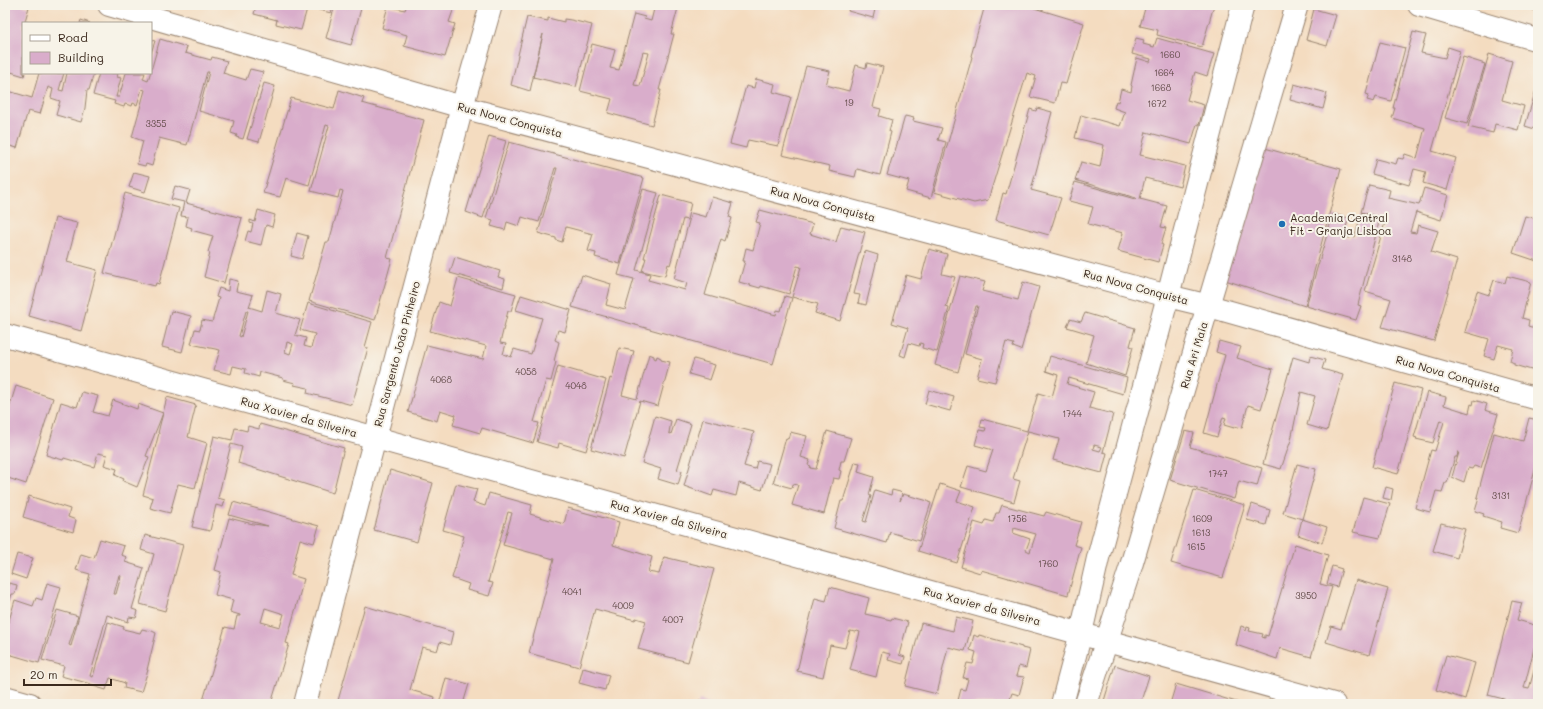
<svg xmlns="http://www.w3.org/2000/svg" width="1543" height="709" font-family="Mali,sans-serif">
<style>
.building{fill:#d9adcb;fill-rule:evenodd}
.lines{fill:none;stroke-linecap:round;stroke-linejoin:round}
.minor-casing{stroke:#98836f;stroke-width:24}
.minor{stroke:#fff;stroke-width:22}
.poi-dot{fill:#1f6fb2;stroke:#f7f3e8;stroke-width:1.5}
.labels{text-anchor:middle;stroke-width:4;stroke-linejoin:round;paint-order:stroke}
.number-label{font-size:9px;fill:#624b49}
.street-label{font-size:11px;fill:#3b2a1e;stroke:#f7f3e8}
.poi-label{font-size:11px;fill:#3b2a1e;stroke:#f7f3e8;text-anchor:start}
</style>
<rect width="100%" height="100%" fill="#f7f3e8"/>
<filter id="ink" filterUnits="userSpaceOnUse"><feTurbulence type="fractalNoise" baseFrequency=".025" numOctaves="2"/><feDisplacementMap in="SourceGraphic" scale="8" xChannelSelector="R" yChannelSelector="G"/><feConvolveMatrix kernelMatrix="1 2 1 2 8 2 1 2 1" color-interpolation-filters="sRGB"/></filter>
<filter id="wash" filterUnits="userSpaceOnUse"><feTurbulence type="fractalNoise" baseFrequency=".012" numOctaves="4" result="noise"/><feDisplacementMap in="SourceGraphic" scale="16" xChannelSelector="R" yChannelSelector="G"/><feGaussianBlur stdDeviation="0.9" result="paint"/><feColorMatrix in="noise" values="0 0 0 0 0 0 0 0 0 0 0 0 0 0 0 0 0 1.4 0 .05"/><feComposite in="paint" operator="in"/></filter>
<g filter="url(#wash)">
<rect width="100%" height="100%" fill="#f4dcc0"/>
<g id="blocks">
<!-- building -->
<g class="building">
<polygon points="5,5 21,5 29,7 25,21 30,23 23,23 23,73 25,73 24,76 11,72 6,87 5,87"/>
<polygon points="256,5 308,5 301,30 276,24 277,20 254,14"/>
<polygon points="308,5 333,5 331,13 308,7"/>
<polygon points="335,5 362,5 351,45 326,38"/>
<polygon points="407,5 455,5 449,22 455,24 445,57 404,46 407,35 382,28 388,6 405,10"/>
<path d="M655,5H676L675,7L678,8L671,34H674L659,90H661L652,125L608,113L612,99L580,91L592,44L615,50L610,68L619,70L634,14L645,17L644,19L651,21ZM643,52L649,53L640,86L634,85Z"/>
<polygon points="850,5 876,5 873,18 848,11"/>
<polygon points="985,5 1035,5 1034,8 1084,23 1066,84 1060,83 1055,103 1030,97 1036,76 1027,73 988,200 974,203 934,192 972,57 971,56"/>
<polygon points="1146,5 1214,5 1202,47 1157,35 1158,30 1140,26"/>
<polygon points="1517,5 1538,5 1538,11 1517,6"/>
<polygon points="1314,9 1336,15 1327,46 1306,40"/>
<polygon points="527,17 548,21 548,18 564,22 564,19 571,20 592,25 576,87 533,77 543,34 530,91 511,85"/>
<polygon points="81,20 90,23 80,23"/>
<polygon points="1413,32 1426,35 1421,53 1445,58 1448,47 1460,51 1432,151 1456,158 1447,190 1423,183 1426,172 1414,169 1409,185 1372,174 1376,159 1396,164 1398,158 1403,159 1405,154 1417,158 1425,128 1392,118 1395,108 1393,108"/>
<polygon points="1136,38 1144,40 1143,44 1154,47 1157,38 1214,54 1207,76 1195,72 1187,100 1204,105 1199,125 1197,124 1191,144 1146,132 1140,155 1185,166 1180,187 1145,178 1140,199 1167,206 1161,227 1166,228 1161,244 1163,245 1158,262 1118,251 1123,233 1088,224 1093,207 1069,201 1075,182 1135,199 1136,198 1075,180 1081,162 1100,167 1104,145 1075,138 1081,115 1120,126 1125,112 1114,108 1116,101 1118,102 1121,89 1131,92 1132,86 1131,85 1137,58 1150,62 1151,59 1132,54"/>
<polygon points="160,39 187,47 185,53 211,60 212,57 227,61 223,73 246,80 250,69 263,72 243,139 236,137 237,135 231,133 234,121 199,111 209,72 207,72 187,145 159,138 152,166 146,164 145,166 137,164 143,141 132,137 145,90 142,89 137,105 133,103 132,106 125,104 124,107 114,104 115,101 93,95 99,73 118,73 117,77 121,78 116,97 119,97 126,73 145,73 143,79 148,81"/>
<polygon points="151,40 155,41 151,53"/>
<polygon points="1380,42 1405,48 1391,101 1376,97 1374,102 1367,100 1369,95 1366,94"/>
<polygon points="1489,54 1512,61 1502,100 1524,106 1518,130 1495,124 1493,133 1468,127"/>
<polygon points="1463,57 1485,64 1467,124 1445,118"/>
<polygon points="867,63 883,67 873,107 881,109 879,116 892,120 889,131 891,132 880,175 857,169 855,177 829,171 830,166 782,155 806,66 830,71 826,85 849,91 856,65 866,68"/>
<polygon points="39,73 64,73 59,90 63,91 67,73 94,73 89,90 87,90 85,108 81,122 56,115 60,101 51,98 53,89 48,87 40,114 28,111 17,148 7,145 7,147 5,146 5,90 32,98"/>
<polygon points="756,79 775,84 773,92 791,97 778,146 748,140 746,148 730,144 746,86 754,88"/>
<polygon points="264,83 275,86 259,142 247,139"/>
<polygon points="1538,83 1538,130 1525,126"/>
<polygon points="1294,84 1327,93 1323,109 1290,100"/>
<polygon points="339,90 364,98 362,103 424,120 387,258 392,259 375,320 309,301 326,242 329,242 343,191 340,190 338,198 311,191 329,126 326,125 309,185 286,178 280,197 263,193 291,98 334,109"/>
<polygon points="1037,108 1052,112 1031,190 1061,198 1049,235 996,220 1003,193 1006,194 1030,109 1036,111"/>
<polygon points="905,116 914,118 913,121 942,128 938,140 946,142 931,198 906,191 909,181 887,175 892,158 893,158"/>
<polygon points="489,136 506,141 483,218 466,212"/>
<polygon points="509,142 644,178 620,264 595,257 596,253 588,251 593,234 566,227 562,242 556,240 556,238 538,233 557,168 555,168 539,222 522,217 519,226 507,222 505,230 491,226 493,220 486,218"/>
<polygon points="1261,147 1341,169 1305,306 1222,279"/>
<polygon points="134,172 150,176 145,192 129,187"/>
<polygon points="1369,185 1390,190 1388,198 1419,205 1424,188 1448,195 1441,220 1416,212 1410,232 1416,233 1418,225 1438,231 1431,252 1457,260 1434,341 1382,327 1391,299 1365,291 1386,219 1361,212"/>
<polygon points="175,186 190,190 186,203 242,218 224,283 204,277 210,253 208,252 213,236 191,230 192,228 186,226 188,217 181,216 184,202 171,199"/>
<polygon points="643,189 658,193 636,270 650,274 648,280 685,290 687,283 674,279 691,213 706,217 712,197 733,203 729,217 732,218 725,241 721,239 705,295 776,315 777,310 781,311 785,296 792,298 773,364 572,307 582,275 611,284 606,305 625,310 634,279 618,275"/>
<polygon points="125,193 179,208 159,284 156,283 155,286 104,273"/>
<polygon points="661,195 691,203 687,220 683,219 670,265 668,264 665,276 642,271 646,258 644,258"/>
<polygon points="258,210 275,215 272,227 266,225 261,245 245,241 248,231 251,232 253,224 250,223 250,220 255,222"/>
<polygon points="760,210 813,224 810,234 836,242 841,226 865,232 840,321 815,313 818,304 792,297 801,267 797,266 789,294 761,286 760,288 739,282 745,261 743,261 746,248 753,250 760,223 756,222"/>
<polygon points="1361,213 1380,218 1358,305 1361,306 1356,320 1306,306 1333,214 1349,218 1343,236 1350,238 1351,235 1355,237"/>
<polygon points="1525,216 1538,219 1537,261 1513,253"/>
<polygon points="55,218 77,223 67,262 97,270 81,331 29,316"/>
<polygon points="297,233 308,236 302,259 291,256"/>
<polygon points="929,249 947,254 942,274 955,277 946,307 949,308 937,352 922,348 923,344 920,343 919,346 909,343 905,357 900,355 908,328 892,323 906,275 921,279"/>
<polygon points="865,251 878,255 866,305 858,303 860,295 854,294"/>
<polygon points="455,257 500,271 498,277 505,279 503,288 450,273"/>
<polygon points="960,276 985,282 982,291 1018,300 1023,282 1039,287 1021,350 1013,347 1014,344 1006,342 995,382 977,378 982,359 965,354 978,306 976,306 958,372 935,365"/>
<polygon points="1507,276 1531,282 1522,318 1529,320 1528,326 1538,329 1538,370 1536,369 1535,371 1514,365 1514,363 1510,361 1513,349 1498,345 1494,359 1484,356 1489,339 1465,332 1477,291 1489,295 1494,280 1505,283"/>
<polygon points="458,278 516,294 511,311 508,311 500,343 506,344 503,354 511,357 514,349 531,354 542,318 516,310 521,295 571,310 565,332 558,330 555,340 559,342 554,361 556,362 551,381 546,380 534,422 539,423 533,443 482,428 480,433 453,425 456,415 440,410 437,421 408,412 427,345 483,359 486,346 430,331 439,302 450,306"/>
<path d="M229,279L238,281L236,291L253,295L249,307L262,311L267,290L281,294L276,313L300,320L295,335L306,338L304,346L311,348L315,334L300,330L308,303L372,322L365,347L368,348L352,405L307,393L308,388L294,385L295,383L283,380V378L260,372L259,377L245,373L246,369L233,366L231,374L214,370L220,350L191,344L195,329L200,330L202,320L212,322L219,298L216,297L219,288L228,291ZM246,311H248L241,337L239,336ZM287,342L293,344L290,354L285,352Z"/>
<polygon points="171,311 191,316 182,352 162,347"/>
<polygon points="1085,313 1135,328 1130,346 1133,347 1125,376 1086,363 1094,335 1067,327 1070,319 1081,322"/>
<polygon points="1219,341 1241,347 1237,358 1273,369 1261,409 1248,405 1242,428 1234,426 1234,428 1224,425 1226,418 1223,417 1217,437 1204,433 1225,355 1216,352"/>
<polygon points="619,348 634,351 622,395 637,399 649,354 654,356 654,358 656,359 657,356 661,358 661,360 670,362 658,406 640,401 624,458 591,449 610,378 612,379"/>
<path d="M1050,356L1127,378L1123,394L1069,378L1067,384L1094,392L1089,408L1113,414L1103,452L1107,453L1102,473L1053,460L1059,439L1028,431L1013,479L1020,481L1014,502L961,487L968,466L986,471L993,450L975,445L979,430L985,431L986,428L980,427L982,419L1027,431L1038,393L1052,397L1058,375L1046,371ZM1094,445L1102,447L1100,451L1093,449Z"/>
<polygon points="1310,356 1325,360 1322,369 1343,375 1327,431 1307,425 1315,396 1301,392 1291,440 1281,469 1263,464 1293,357 1309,362"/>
<polygon points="694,359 715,365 710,380 689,374"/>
<polygon points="558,366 606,380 586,451 559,443 558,448 537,442"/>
<polygon points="1395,383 1421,390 1398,474 1372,467"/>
<polygon points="16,386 53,398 26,484 5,477 5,421"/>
<polygon points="929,390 954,397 950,411 925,404"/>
<polygon points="82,392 98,396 93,412 108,416 113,400 137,409 138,404 163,413 167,397 196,405 188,437 207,443 195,488 178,484 170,513 150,508 153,498 143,495 159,433 158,433 163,413 146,456 149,457 137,487 123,481 124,479 115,475 117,469 104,465 107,455 98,453 94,467 64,458 63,460 46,455 61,402 77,407"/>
<polygon points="1427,392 1446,397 1444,405 1469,413 1471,404 1473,405 1474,400 1487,404 1485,410 1498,414 1481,468 1474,466 1472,469 1468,468 1464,482 1452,477 1459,452 1458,452 1457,457 1455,457 1447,483 1445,483 1442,492 1436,491 1430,512 1415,508 1431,450 1435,451 1444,422 1440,420 1433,443 1416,439 1417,438 1414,437"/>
<polygon points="655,416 671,421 669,433 671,434 676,419 691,424 677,470 682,471 678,485 658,479 661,469 642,463"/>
<polygon points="1529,418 1538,420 1538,459 1518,533 1500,528 1502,522 1483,516 1484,514 1475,511 1479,498 1477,497 1494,433 1523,441"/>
<polygon points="703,419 754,432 744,466 755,469 757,461 770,464 762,490 739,483 736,496 714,490 712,496 684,486"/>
<polygon points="260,424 344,448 333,493 238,463 242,447 231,444 218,498 225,500 223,507 216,505 210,531 192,527 214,436 232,440 235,428 247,431 248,426 259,429"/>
<polygon points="827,431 851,438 844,461 841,461 839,470 841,471 839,479 833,478 824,514 792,505 798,485 793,484 792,488 773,483 786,438 788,439 790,432 807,436 801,457 810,460 808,465 811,466 810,468 816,469"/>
<polygon points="1185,431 1194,433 1190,447 1262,468 1257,486 1239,481 1234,499 1170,480"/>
<polygon points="855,462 860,463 858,472 874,477 869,495 871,496 863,521 866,522 875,490 891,495 892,490 900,492 902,494 900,501 903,494 928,501 928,502 931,503 919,541 890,532 887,543 834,528 841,501 843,501"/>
<polygon points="1297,464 1316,469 1302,519 1283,513"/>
<polygon points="390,470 433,483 417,542 374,530"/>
<polygon points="456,484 477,489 473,502 485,506 489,493 532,505 530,514 564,524 568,508 619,522 613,545 652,557 648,572 659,574 664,557 714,569 688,662 638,649 646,621 636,618 635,620 595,609 579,667 529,653 554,559 503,545 512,513 508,512 488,582 493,583 489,596 467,590 469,584 452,578 464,536 443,530"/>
<polygon points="940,484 961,491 957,501 975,507 957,563 918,551"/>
<polygon points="1386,487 1393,489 1391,500 1383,498"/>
<polygon points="1194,490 1245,505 1223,578 1171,563"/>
<polygon points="29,496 70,509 68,517 76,520 73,532 23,517"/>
<polygon points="1363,497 1390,504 1380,538 1353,532"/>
<path d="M233,502L319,526L314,543L300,539L291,575L304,579L286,643L289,644L271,704H202L225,627L234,629L237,616H240V615L230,612L233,600L215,595L221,572L215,570L229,518L253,524L268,526L229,515ZM265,608L284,614L280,627L261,622Z"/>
<polygon points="1252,504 1270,510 1266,525 1247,520"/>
<path d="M1002,505L1044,516L1046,512L1081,522L1074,545L1081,547L1068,595L981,570L980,573L961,567L974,522L984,525L986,520L993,522L996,513H999ZM1014,528L1036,534L1030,552L1026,550L1030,539L1013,533Z"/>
<polygon points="1302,519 1327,527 1322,543 1298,535"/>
<polygon points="1441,523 1465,529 1457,558 1433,551"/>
<polygon points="145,535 183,545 165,611 140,604 154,554 141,550"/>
<path d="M100,539L124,546L121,555L127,557L125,562L144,568L132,609L138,611L136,618L129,617L128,622L107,615L90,676L93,677L108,622L124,627L123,629L140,633L142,629L150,631V630L156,633L147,670H148L141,692L124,688L125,683L110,678L106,690L90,685L91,684L61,676L64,666L42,660L57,610L78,616L69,645L71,646L90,574L76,570L81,554L94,558ZM119,575L121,576L116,594H114Z"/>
<polygon points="1295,544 1328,555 1320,584 1332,587 1311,657 1280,648 1277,659 1236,645 1241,626 1245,627 1244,630 1246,631 1247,627 1250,628 1249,631 1263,634 1262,637 1265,638 1265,635 1268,636"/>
<polygon points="17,554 33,558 26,579 11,574"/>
<polygon points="5,565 8,566 6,578 5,578"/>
<polygon points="1332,566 1342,569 1337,587 1327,584"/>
<polygon points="1356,580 1388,589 1369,655 1326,642 1331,626 1341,629"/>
<polygon points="9,583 17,585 15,594 12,594 9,603 5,602 5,595"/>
<polygon points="47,583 61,587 39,663 5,653 5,634 15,600 33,606 36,598 42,600"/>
<polygon points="830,587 869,598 865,614 891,620 892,618 908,622 899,655 905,657 903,664 888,660 890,654 882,652 876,677 850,670 860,632 857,631 856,632 850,631 845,648 830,645 823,677 797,671 815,598 826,601"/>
<polygon points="1512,601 1522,603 1517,620 1538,626 1538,633 1524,688 1529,689 1535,667 1538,668 1538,704 1523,704 1488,695"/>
<polygon points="365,606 453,632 450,645 440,642 437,651 422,647 410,690 435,697 433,704 337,704"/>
<polygon points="956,617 973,621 966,647 965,651 948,647 937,694 905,686 921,623 953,631"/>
<polygon points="974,635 978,637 979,635 1022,647 1022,648 1030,650 1026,668 1019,666 1016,676 1024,677 1019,695 1012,693 1009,702 1016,704 957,704 961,689 965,690 968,679 963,678 967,663 973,664 976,652 970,650"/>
<polygon points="1446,655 1475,663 1465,699 1436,690"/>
<polygon points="1115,665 1149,676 1140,704 1103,704"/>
<polygon points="583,668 609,675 605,690 579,683"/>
<polygon points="446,678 469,684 463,704 439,704"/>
<polygon points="1176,684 1243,704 1170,704"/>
<polygon points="699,700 713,704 698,704"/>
</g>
</g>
</g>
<g filter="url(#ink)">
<use href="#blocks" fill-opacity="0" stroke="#98836f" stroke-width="1"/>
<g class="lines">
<!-- minor casing -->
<g class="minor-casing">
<g id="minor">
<polyline points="109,5 462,107 1168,296 1209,306 1538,399"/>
<polyline points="1419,5 1538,40"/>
<polyline points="5,335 1334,704"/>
<polyline points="5,697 30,704"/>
<polyline points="305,704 462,107 491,5"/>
<polyline points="1062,704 1081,633 1098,558 1168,296 1243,5"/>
<polyline points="1086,704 1131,566 1297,5"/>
</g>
</g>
<!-- minor -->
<use href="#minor" class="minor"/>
</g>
</g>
<!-- markers -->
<circle class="poi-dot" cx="1282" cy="224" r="4"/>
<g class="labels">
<!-- number labels -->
<g class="number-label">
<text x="1170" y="58">1660</text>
<text x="1164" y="76">1664</text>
<text x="1161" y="91">1668</text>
<text x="849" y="106">19</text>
<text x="1157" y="107">1672</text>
<text x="156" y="127">3355</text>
<text x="1402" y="262">3148</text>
<text x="526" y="375">4058</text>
<text x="441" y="383">4068</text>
<text x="576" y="389">4048</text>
<text x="1072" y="417">1744</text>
<text x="1218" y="477">1747</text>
<text x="1501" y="499">3131</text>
<text x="1017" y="522">1756</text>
<text x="1202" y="522">1609</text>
<text x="1201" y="536">1613</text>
<text x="1196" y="550">1615</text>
<text x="1048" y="567">1760</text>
<text x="572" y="595">4041</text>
<text x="1306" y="599">3950</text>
<text x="623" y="609">4009</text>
<text x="673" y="623">4007</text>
</g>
<!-- street labels -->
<g class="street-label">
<text transform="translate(510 120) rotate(15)" y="4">Rua Nova Conquista</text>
<text transform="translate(823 204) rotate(15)" y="4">Rua Nova Conquista</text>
<text transform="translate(1136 287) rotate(15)" y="4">Rua Nova Conquista</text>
<text transform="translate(397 354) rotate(-75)" y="4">Rua Sargento João Pinheiro</text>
<text transform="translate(1194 355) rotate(-73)" y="4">Rua Ari Maia</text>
<text transform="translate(1448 374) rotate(16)" y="4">Rua Nova Conquista</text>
<text transform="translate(299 417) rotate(16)" y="4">Rua Xavier da Silveira</text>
<text transform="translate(669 519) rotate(15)" y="4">Rua Xavier da Silveira</text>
<text transform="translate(982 606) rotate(15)" y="4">Rua Xavier da Silveira</text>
</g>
<!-- poi labels -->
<g class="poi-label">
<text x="1290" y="222">Academia Central<tspan x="1290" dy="13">Fit - Granja Lisboa</tspan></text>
</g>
</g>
<!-- margin -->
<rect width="1543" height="709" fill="none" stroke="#f7f3e8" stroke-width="20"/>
<!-- legend -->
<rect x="22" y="22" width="130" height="52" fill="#f7f3e8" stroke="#aca397"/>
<rect x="30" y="35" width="20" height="6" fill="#ffffff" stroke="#aca397"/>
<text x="58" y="42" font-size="12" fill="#3b2a1e">Road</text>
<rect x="30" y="52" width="20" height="12" fill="#d9adcb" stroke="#aca397"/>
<text x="58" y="62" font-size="12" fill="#3b2a1e">Building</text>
<!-- scale -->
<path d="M24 679v6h87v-6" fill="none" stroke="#3b2a1e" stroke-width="2"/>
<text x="30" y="679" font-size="12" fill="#3b2a1e" stroke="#f7f3e8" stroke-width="3" paint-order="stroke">20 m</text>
</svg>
